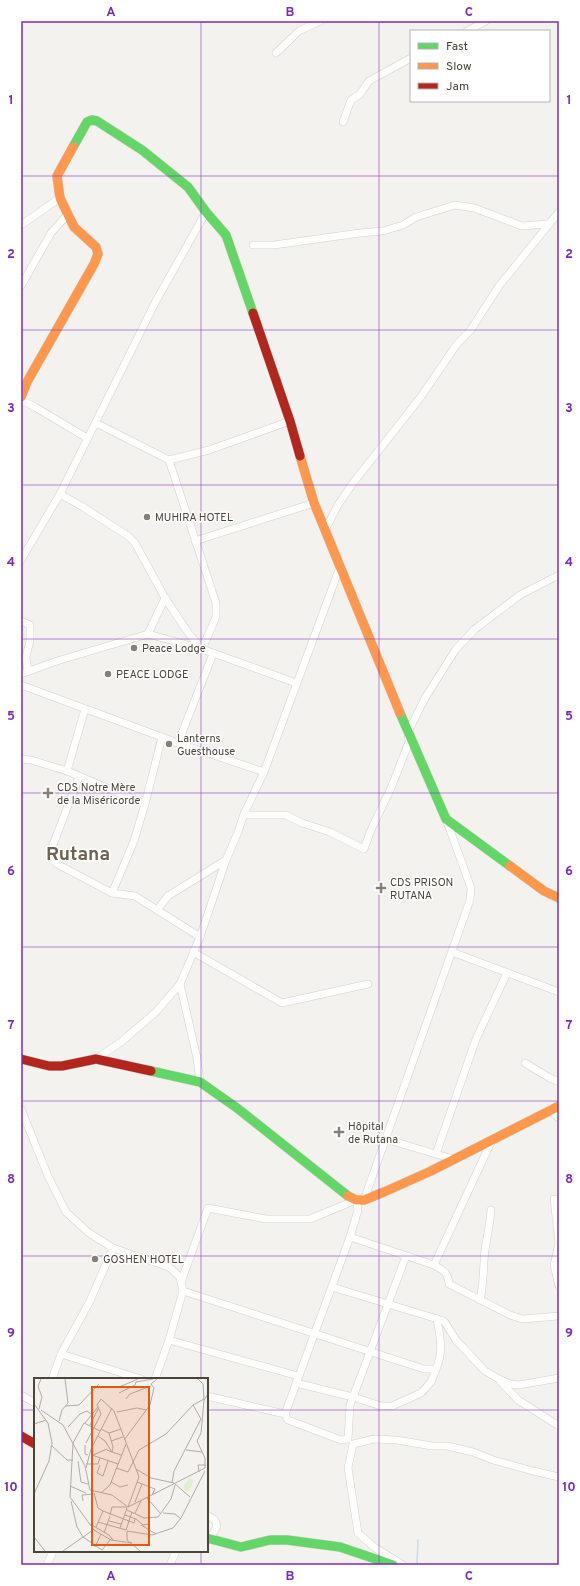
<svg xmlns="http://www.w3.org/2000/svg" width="580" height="1586" font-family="Overpass,sans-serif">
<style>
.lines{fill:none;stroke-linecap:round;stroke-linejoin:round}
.stream{stroke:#c0ddf1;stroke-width:1.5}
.street-casing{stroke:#d2d0cb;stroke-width:8}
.fast-casing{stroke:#d3cfc5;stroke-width:10}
.slow-casing{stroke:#d3cfc5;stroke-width:10}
.jam-casing{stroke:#d3cfc5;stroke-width:10}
.street{stroke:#fdfdfc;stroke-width:7}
.fast{stroke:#63d668;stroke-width:9}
.slow{stroke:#ff974d;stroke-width:9}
.jam{stroke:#b3261e;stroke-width:9}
.grid{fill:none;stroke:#7b2cbf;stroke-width:1;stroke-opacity:0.55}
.poi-dot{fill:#868178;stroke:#fff;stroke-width:1.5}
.labels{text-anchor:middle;stroke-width:3;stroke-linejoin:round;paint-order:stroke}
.poi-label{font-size:11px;fill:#4b4439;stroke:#fff;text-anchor:start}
.town-label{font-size:19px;font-weight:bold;fill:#6e6250;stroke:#fff}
.inset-road{fill:none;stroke:#b0aca6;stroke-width:1}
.view{fill:#e8590c;fill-opacity:0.15;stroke:#e8590c;stroke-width:2}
.inset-edge{fill:none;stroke:#4b4439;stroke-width:2}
.neatline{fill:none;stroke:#7b2cbf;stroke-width:1.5}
.grid-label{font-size:13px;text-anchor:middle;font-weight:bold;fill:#7b2cbf}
</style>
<rect width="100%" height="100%" fill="#f4f2ee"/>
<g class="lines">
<!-- stream -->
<polyline class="stream" points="417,1565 418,1540"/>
<!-- street casing -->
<g class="street-casing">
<g id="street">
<polyline points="467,31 486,21"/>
<polyline points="276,53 299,31 320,21"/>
<polyline points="343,122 351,100 360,94 369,81 411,58"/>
<polyline points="21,225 60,198"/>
<polyline points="253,245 274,245 360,233 383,231 403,225 416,217 455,205 474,208 522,226 548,224"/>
<polyline points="21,286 51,233 67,215"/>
<polyline points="21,400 35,407 87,438"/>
<polyline points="96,423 169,460 216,603 216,617 202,649 148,634"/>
<polyline points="169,460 209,450 290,421"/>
<polyline points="60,494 83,507 128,536 135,543 165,598 189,634 202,649 296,683"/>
<polyline points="325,530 338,505 353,483 420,398 457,344 470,331 499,286 559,212"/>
<polyline points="195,541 314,503"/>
<polyline points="21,560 60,494 156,301 206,212"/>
<polyline points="21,621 30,625 30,641 26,657 28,671"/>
<polyline points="21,674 57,661 148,634 165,598"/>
<polyline points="21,685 178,743 264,772"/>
<polyline points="178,743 213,654"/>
<polyline points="21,759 31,760 67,771 85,709"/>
<polyline points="67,771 145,804"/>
<polyline points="79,777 51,850 51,858 57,864 112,893 134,841 145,804 162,737"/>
<polyline points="244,815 286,815 302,823 330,832 364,849 371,830 391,788 409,742 408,732 425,698 456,649 475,629 520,595 559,575"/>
<polyline points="112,893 135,896 200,937"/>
<polyline points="157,910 168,896 226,860"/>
<polyline points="193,952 282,1003 368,984"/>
<polyline points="452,952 559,992"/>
<polyline points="180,984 197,1058 200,1082"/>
<polyline points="96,1059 121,1042 156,1012 180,984 200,937 226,860 238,832 244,814 264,772 340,567"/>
<polyline points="525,1063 548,1077 559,1082"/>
<path d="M21,1109L48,1176L66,1212L89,1233L113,1248L169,1267L180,1277L183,1291L424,1369H436C444,1351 440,1337 437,1319"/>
<polyline points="551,1109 555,1115 559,1118"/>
<polyline points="385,1139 453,1159"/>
<polyline points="436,1154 476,1039 507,973"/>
<polyline points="554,1199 559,1243 554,1265 559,1286"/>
<polyline points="364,1200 470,900 471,888 446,819"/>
<path d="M350,1237L434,1265C444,1271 448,1272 449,1284L510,1315L522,1319L559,1316"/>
<polyline points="434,1265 492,1140"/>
<polyline points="181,1282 208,1208 266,1219 310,1219 356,1200 358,1210 350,1237 285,1414"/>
<polyline points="332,1287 444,1321 456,1340 485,1371 499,1379 510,1384 519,1385 559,1378"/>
<path d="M480,1300C484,1283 483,1267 485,1250C487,1237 490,1224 491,1210"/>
<polyline points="169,1340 298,1376"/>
<polyline points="61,1354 141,1379"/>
<polyline points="52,1379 61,1354 90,1301 113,1248"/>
<polyline points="155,1379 169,1340 183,1291"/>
<polyline points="500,1381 518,1400 559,1426"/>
<polyline points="296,1383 353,1397 381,1406 392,1406 421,1393 431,1382 436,1369"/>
<polyline points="21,1395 35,1403"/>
<polyline points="207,1396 285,1414 288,1420 341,1440 348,1439 350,1405 406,1256"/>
<polyline points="207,1515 215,1520 217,1526 210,1539"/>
<polyline points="47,1565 53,1551"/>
<polyline points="170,1565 176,1551"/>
<polyline points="403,1565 374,1547 358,1533 348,1468 353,1444 374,1439 397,1440 432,1446 447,1446 473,1452 493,1460 533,1471 559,1477"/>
</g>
</g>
<!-- fast casing -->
<g class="fast-casing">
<g id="fast">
<polyline points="73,147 87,122 92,120 97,121 142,150 188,187 206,212 226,235 253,313"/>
<polyline points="400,713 446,819 510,866"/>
<polyline points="151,1071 200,1082 237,1108 348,1196"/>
<polyline points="207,1538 241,1547 270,1540 287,1540 340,1547 393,1565"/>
</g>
</g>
<!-- slow casing -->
<g class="slow-casing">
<g id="slow">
<polyline points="21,397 27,382 94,264 98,254 96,247 74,227 60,198 57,176 73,147"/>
<polyline points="300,456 314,503 400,713"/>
<polyline points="510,866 544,891 559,898"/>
<polyline points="348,1196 356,1200 364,1200 384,1192 431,1171 559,1106"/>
</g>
</g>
<!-- jam casing -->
<g class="jam-casing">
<g id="jam">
<polyline points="253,313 290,421 300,456"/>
<polyline points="21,1059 49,1066 62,1066 96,1059 151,1071"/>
<polyline points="21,1436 35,1444"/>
</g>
</g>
<!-- street -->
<use href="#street" class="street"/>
<!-- fast -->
<use href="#fast" class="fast"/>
<!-- slow -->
<use href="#slow" class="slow"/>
<!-- jam -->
<use href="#jam" class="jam"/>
</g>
<!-- grid -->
<path class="grid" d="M201,21V1379M379,21V1565M21,176H559M21,330H559M21,485H559M21,639H559M21,793H559M21,947H559M21,1101H559M21,1256H559M21,1410H35M207,1410H559M201,1551V1565"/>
<!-- markers -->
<g class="poi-dot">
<circle cx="147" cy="517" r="4"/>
<circle cx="134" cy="648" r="4"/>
<circle cx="108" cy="674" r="4"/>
<circle cx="169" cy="744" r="4"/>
<path d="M46 787h4v4h4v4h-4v4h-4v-4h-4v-4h4z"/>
<path d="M379 882h4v4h4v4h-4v4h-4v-4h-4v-4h4z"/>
<path d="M337 1126h4v4h4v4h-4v4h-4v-4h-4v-4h4z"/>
<circle cx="95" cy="1259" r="4"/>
</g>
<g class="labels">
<!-- poi labels -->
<g class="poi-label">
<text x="155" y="521">MUHIRA HOTEL</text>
<text x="142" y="652">Peace Lodge</text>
<text x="116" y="678">PEACE LODGE</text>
<text x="177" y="742">Lanterns<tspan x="177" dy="13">Guesthouse</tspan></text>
<text x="57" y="791">CDS Notre Mère<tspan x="57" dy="13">de la Miséricorde</tspan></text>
<text x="390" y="886">CDS PRISON<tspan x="390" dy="13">RUTANA</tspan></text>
<text x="348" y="1130">Hôpital<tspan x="348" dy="13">de Rutana</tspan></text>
<text x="103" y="1263">GOSHEN HOTEL</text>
</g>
<!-- town labels -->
<g class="town-label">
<text x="78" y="860">Rutana</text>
</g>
</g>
<!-- overview -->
<g transform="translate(34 1378)">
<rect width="174" height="174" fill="#f4f2ee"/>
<path d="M156,99L160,103L155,113H151L149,109Z" fill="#e1eecf"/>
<path class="inset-road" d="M85,9L104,1M85,15L101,7L102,4L119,1M92,21L96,16L117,8M0,26L14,45L18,65L15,83L0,116M32,28L45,27L65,6M5,31L8,19L4,8L7,1M7,32L29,47L51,88L56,112L78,117L94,129L171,90V80L163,63L167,55L170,22L174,16M83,34L103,30L112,32M25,43L28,32L34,25L31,1M51,45L64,29M0,46L12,42M56,47L64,31M34,49L46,36L53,33L57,36M67,51L75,55L79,69L78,74L73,72M66,53L50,45L39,65L36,119L60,152L77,162L98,165M75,55L87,51M64,58L71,63L78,74L87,77M90,62L116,27L120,10L117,6L123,1M77,63L89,59M52,65L67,36L63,27L67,21L80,33L102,91L117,100L140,105L156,119M51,67V76L54,77M18,68L33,82H39M152,72L168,74M58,77L84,86M59,77L73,71M44,83L47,104L54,106M52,86H64L66,80M66,87L63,95L69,98L74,83M52,90L57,71L78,30M82,90L94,94L105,72L132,56L159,27L170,21L169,6L164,1M165,94L164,87H172M77,104L86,109L94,107M103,104L121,111L118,117M138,105L140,93L167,41L159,27M36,108L52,115M60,115L64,130L69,133L100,145L101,141M67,115L76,107L92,66M113,120L127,136M37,123L43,149L49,159L68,172L76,162M49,123L48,117L59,116M101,124L108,106M94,129L105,99L102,91M93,132L110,140L124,139L137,121L141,107M101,135L107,123M129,135L141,136L147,141M76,137L78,129H93M91,137L102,141L109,147L115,146M75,143L87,146M64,144L92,152L98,134M56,146L75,157L79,162M107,147L122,156M62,149L69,133M86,150L93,130M70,155L76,138M0,159L11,173M61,169L67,156M29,173L59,152M106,173L93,162V153L118,157L139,150L147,140L171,93"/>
<path class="view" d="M58,9H115V167H58Z"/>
<rect width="174" height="174" class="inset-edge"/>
</g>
<!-- border -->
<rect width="580" height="1586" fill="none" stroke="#ffffff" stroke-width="44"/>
<!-- legend -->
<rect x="410" y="30" width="140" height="72" fill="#ffffff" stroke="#b7b4b0"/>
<rect x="418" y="43" width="20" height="6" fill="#63d668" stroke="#b7b4b0"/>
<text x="446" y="50" font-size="12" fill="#4b4439">Fast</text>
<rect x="418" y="63" width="20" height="6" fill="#ff974d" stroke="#b7b4b0"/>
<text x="446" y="70" font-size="12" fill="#4b4439">Slow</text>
<rect x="418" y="83" width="20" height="6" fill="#b3261e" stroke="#b7b4b0"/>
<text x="446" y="90" font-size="12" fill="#4b4439">Jam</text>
<rect x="22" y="22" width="536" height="1542" class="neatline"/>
<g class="grid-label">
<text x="111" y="16">A</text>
<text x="290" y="16">B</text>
<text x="469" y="16">C</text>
<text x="11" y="104">1</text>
<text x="569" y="104">1</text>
<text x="11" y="258">2</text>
<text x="569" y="258">2</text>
<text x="11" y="412">3</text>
<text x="569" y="412">3</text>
<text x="11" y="566">4</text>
<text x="569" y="566">4</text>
<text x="11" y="720">5</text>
<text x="569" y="720">5</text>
<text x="11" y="875">6</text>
<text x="569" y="875">6</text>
<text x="11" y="1029">7</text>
<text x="569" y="1029">7</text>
<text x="11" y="1183">8</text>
<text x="569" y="1183">8</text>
<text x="11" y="1337">9</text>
<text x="569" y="1337">9</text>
<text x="11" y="1491">10</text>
<text x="569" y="1491">10</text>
<text x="111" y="1580">A</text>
<text x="290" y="1580">B</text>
<text x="469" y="1580">C</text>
</g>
</svg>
